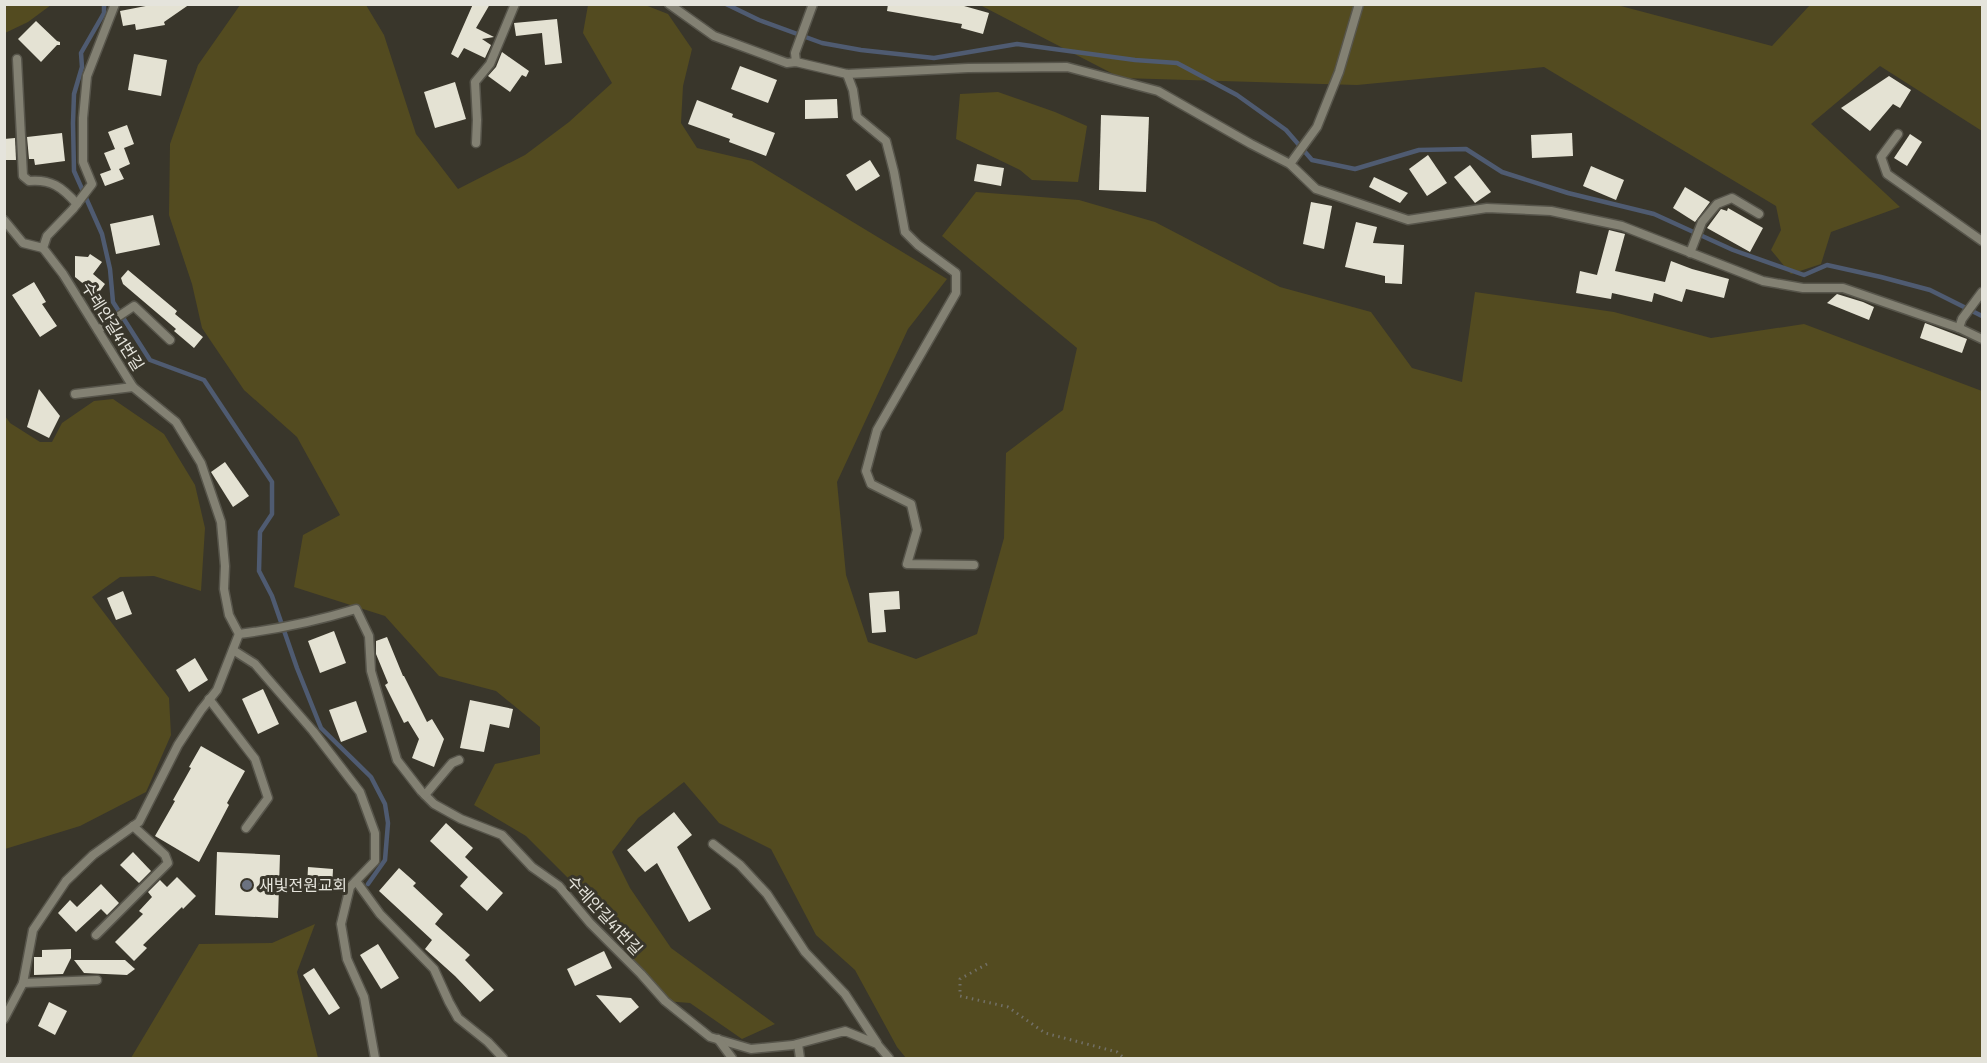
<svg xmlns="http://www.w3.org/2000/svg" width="1987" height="1063" font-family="'Fira Sans Condensed','Noto Sans KR',sans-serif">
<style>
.green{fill:#534b20}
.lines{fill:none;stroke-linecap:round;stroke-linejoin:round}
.stream{stroke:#4f5b71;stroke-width:4.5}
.building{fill:#e4e2d3}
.service-casing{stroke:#57554b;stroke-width:11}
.path{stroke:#727066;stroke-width:3;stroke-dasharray:1.5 4.5;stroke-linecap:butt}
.service{stroke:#838173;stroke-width:8}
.worship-dot{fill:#6b7280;stroke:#39362b;stroke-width:2}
.labels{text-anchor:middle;stroke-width:6;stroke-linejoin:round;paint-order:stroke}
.street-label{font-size:16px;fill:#e5e4dc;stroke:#39362b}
.poi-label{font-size:16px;fill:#e5e4dc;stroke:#39362b;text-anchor:start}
</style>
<rect width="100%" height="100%" fill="#39362b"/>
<!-- green -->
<g class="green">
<polygon points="4,5 5,4 51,5 28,22 5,33"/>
<polygon points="240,5 366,5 384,35 416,134 458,189 525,155 569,122 612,83 583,33 588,5 645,5 668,14 692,49 683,86 681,123 697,148 752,161 947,279 908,329 837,482 846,575 868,642 916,659 977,634 1004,538 1006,453 1063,410 1077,348 942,236 976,192 1079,200 1155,222 1280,287 1371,312 1412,368 1462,382 1475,292 1614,312 1711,338 1804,324 1982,391 1982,1058 906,1058 897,1047 855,970 816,935 771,849 719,823 684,782 638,818 612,852 630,888 671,948 775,1024 742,1039 690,1003 665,1001 569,879 526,836 474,805 495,764 540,754 540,727 496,691 439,676 385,616 294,587 303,535 340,515 297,437 244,390 202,328 192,284 169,215 170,144 198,65"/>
<polygon points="980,5 1617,5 1772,46 1810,5 1982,5 1982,131 1880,66 1811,124 1900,207 1831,232 1821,264 1791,274 1771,250 1781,230 1776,206 1544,67 1357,85 1121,78"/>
<polygon points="998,92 1055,112 1087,126 1078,182 1032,180 1020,170 956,139 960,94"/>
<polygon points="113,399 164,434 195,485 205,528 201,591 154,576 120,577 92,597 169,698 171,735 146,792 80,826 5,849 5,416 10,423 40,442 52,442 62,423 94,401"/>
<polygon points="315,924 297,972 318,1058 131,1058 199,944 272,943"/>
</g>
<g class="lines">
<!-- stream -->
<g class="stream">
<polyline points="104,4 104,13 81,53 82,67 74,94 73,123 74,171 102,234 110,269 113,302 150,360 204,380 272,482 272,514 260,532 259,571 272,596 297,668 321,728 371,777 385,804 388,823 385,860 368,884"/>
<polyline points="726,4 759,20 822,43 861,50 934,58 1017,44 1135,60 1177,63 1237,95 1286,130 1312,160 1355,169 1419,150 1466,149 1502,172 1568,193 1654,214 1733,250 1804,275 1827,265 1881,277 1930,290 1982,316"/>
</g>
</g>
<!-- building -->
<g class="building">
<polygon points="156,4 190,4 164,22 165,25 136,30 135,24 123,26 120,11"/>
<polygon points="473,4 490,4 476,28 494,37 482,39 491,45 485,58 464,48 458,58 451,54"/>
<polygon points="888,4 957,4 989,13 983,34 961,28 962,24 887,11"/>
<polygon points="557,19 562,63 545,65 542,33 516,36 514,23"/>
<polygon points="36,21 57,41 60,42 60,45 57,45 41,62 18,39"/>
<polygon points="502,52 529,71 526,77 522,75 510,92 488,76 496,67"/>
<polygon points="134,54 167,60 161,96 128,90"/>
<polygon points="740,66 777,80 768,103 731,89"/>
<polygon points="1889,76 1911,90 1900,108 1893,104 1870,131 1841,108"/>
<polygon points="455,82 466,119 435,128 424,92"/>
<polygon points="837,99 838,118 805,119 805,100"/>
<polygon points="697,100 733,114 732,117 775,133 766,156 729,142 730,139 688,124"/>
<polygon points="1101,115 1149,117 1146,192 1099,190"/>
<polygon points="127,125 134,144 124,148 130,164 119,169 124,179 105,186 100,174 111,170 104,153 115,149 108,132"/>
<polygon points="62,133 65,161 35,165 34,159 29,159 27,137"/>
<polygon points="1572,133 1573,156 1532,158 1531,135"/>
<polygon points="1910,134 1922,142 1907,166 1894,158"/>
<polygon points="15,138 16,160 4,160 4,139"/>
<polygon points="1428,155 1447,183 1427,196 1409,169"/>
<polygon points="870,160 880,176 856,191 846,175"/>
<polygon points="977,164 1004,168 1001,186 974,181"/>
<polygon points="1470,165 1491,192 1475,203 1454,177"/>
<polygon points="1591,166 1624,180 1616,200 1583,186"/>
<polygon points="1374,177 1408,193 1400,203 1369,187"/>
<polygon points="1685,187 1710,202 1695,222 1673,208"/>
<polygon points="1311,202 1332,206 1324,249 1303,244"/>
<polygon points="1728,208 1763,228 1750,252 1707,228 1721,209 1727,211"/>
<polygon points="153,215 160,245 116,254 110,224"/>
<polygon points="1356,222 1377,227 1373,243 1404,245 1402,284 1385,283 1385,276 1345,267"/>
<polygon points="1609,230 1625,234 1615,271 1665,282 1671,261 1692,269 1729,279 1724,298 1686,289 1682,302 1654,293 1652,302 1612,293 1611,299 1576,293 1580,271 1597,275"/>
<polygon points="90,254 102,262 93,274 105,284 97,295 75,277 75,256 88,257"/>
<polygon points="128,270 177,311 175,314 203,337 194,348 174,331 176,329 123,284 121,278"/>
<polygon points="34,282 46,302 42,304 57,326 40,337 12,295"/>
<polygon points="1837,294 1863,302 1874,307 1869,320 1827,303"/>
<polygon points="1925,323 1967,339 1962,353 1920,338"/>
<polygon points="39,389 60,416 49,438 27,427"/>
<polygon points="225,462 249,496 233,507 211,472"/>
<polygon points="123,591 132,614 116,620 107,598"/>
<polygon points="899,591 900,609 884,610 886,632 872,633 869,593"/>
<polygon points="334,631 346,663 320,673 308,641"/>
<polygon points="387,637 403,676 404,676 427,722 432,719 444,739 434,767 412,758 419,739 408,721 404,723 385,685 388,683 376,654 376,641"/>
<polygon points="195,658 208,680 189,692 176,670"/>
<polygon points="263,689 279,724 258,734 242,699"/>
<polygon points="470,700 513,709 509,728 490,724 484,752 460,748"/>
<polygon points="356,701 367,732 341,742 329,710"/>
<polygon points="201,746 245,771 227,803 229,805 199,862 155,836 175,801 173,800 191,768 189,767"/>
<polygon points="674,812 692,835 677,847 711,909 689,922 657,863 645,872 627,850"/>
<polygon points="446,823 473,848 465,857 503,893 487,911 460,886 468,877 430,841"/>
<polygon points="133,852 151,871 139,883 120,865"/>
<polygon points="217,852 280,855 278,918 215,915"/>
<polygon points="308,867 333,869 332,890 307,888"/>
<polygon points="399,868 416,883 413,886 443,914 435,924 470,955 465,960 494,990 480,1002 455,976 425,949 432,940 379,891"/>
<polygon points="177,877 196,896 183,909 182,907 143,945 147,948 134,961 115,942 143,914 139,911 152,897 148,892 160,880 167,887"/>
<polygon points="101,884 119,903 107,915 101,909 76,932 58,913 70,900 77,907"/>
<polygon points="378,944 399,978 381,989 360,955"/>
<polygon points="71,949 71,958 63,974 34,975 34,957 42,957 42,950"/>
<polygon points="604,951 612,968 575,986 567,969"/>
<polygon points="74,960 125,960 135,969 127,975 84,973"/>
<polygon points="314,968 340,1008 329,1015 303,975"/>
<polygon points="596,995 631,998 639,1007 620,1023"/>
<polygon points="49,1002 67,1011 55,1035 38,1026"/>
</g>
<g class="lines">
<!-- service casing -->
<g class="service-casing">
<g id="service">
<path d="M115,4L87,76L83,118V162L92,184L73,209L47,236L43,248L63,274L133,387L176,422L201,463L221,522L225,566L224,589L229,615L239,634C279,629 317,621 356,609L369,636L371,671L397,760L421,791L434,804L461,819L502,835L532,867L559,886L590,923L641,974L665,1001L710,1037L751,1049L793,1045L845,1031L877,1044L889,1058"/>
<polyline points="669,4 714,36 787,63 796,62 847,74 968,68 1067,67 1158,91 1251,144 1290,164 1316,189 1408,220 1487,208 1551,211 1622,226 1763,281 1803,288 1843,288 1959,328 1982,339"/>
<path d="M17,59L23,176L29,181C51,179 62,187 77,204"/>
<polyline points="796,62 795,53 813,4"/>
<polyline points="847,74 853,90 857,117 886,141 894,172 905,232 918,245 956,273 956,293 877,430 866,471 871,484 911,504 917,530 907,564 974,565"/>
<polyline points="1898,134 1881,157 1887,174 1982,241"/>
<polyline points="476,143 477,120 475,82 490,64 515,4"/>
<polyline points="1290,164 1317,127 1339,72 1359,4"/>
<polyline points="4,220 23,243 43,248"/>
<polyline points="1690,253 1702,222 1717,204 1732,198 1759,214"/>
<polyline points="1959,328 1962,319 1982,292"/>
<polyline points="98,330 134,306 170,340"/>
<polyline points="75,394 133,387"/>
<polyline points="233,650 255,664 313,731 360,792 375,833 375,861 350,887 341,924 347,959 364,997 375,1058"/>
<polyline points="209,699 255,759 268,798 246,828"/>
<polyline points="425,795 452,763 459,760"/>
<polyline points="713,844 740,865 767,894 805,952 845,994 877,1043"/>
<polyline points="356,881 380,914 434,969 449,1002 458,1018 488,1042 503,1058"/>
<polyline points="96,935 168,863 165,855 133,826"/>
<polyline points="23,983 97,980"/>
<polyline points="4,1019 23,983 33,930 66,881 93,855 139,822 178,745 201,710 217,690 239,634"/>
<polyline points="718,1039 732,1058"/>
<polyline points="798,1044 800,1058"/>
</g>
</g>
<!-- path -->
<polyline class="path" points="987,964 960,979 960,996 1008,1007 1045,1033 1117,1052 1124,1058"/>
<!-- service -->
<use href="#service" class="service"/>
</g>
<!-- markers -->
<circle class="worship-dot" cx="247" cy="885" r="6"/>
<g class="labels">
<!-- street labels -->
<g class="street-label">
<text transform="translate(113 326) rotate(58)" y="6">수레안길41번길</text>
<text transform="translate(605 915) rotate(47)" y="6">수레안길41번길</text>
</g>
<!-- poi labels -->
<g class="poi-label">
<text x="259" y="891">새빛전원교회</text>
</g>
</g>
<!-- border -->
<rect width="1987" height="1063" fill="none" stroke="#e5e4dc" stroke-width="12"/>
</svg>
